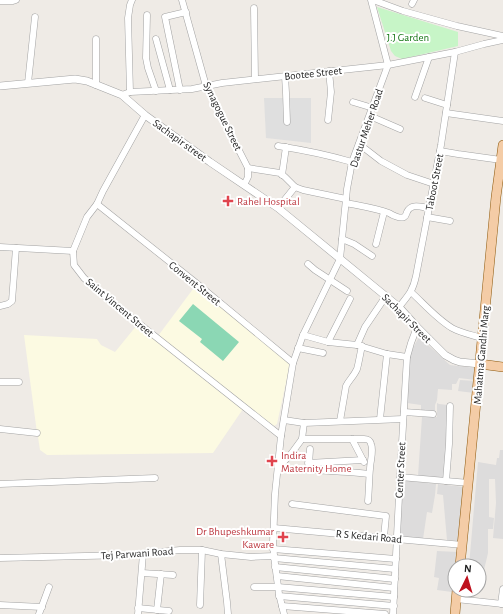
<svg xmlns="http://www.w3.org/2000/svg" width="503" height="614" font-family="'Alegreya Sans',sans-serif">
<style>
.residential{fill:#dddcdc}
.education{fill:#fcfae2}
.park{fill:#c7f5c7}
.pitch{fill:#8bd7b4}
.parking{fill:#dfdfdf}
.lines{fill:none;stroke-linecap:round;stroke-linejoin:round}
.minor-casing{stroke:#a3a3a3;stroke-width:7}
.tertiary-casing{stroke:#a3a3a3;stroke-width:8}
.primary-casing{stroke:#8e590c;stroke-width:10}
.minor{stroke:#fff;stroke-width:6}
.tertiary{stroke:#fff;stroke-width:7}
.primary{stroke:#f4cca6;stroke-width:9}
.health-dot{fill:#e0444e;stroke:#fff;stroke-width:1.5}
.labels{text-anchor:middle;stroke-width:4;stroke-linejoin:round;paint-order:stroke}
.park-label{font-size:11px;fill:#157515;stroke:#fff}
.street-label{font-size:11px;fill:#1f1f1f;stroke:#fff}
.health-label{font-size:11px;fill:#be3a42;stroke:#fff;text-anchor:start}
</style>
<rect width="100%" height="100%" fill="#efebe6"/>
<!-- residential -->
<g class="residential">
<polygon points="419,337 450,365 476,368 476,380 459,378 456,384 452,384 452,390 438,389 437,400 435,405 435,413 421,411 421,405 407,403 408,357"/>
<polygon points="460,380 475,381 474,393 458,391"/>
<polygon points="437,403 439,404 448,405 444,479 418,476 422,417 437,417"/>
<polygon points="500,450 503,450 503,539 493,538 496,503 495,479 489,479 489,517 494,518 493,529 488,529 488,553 479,591 470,590 479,590 479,566 469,566 478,462 496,465 497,458 499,458"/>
<polygon points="402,480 436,484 435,495 432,513 427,512 423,539 398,537"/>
<polygon points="438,484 464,487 459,541 447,540 443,495 437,494"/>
<polygon points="437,551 458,552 456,566 455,566 452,592 437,590 439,578 434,577"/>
</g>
<!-- education -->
<g class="education">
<polygon points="196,285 290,364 277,424 274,426 158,336"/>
<polygon points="137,325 243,409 213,453 47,455 40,450 38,437 37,433 24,335 97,339 101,345 115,352"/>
</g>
<!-- park -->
<polygon class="park" points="377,7 458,32 458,46 402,59 395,56 391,51"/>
<!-- pitch -->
<polygon class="pitch" points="193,304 239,342 223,361 200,342 202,339 179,321"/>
<!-- parking -->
<polygon class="parking" points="264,98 311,98 311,143 266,138"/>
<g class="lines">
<!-- minor casing -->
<g class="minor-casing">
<g id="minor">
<polyline points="182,0 206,86 248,168 248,177 244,185"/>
<polyline points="373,0 403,11 457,26 503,36"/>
<polyline points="0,1 13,1 16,0"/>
<polyline points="412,4 414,0"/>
<polyline points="254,8 255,79"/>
<polyline points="147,15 146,58 148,68 156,91"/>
<polyline points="156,39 170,90"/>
<polyline points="285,76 286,93 287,122"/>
<polyline points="28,83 35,17"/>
<polyline points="96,85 96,39"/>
<polyline points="180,90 165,17 186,12"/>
<polyline points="130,92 128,18 130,5 132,0"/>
<polyline points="122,95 130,92 192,89 222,83 388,65 455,52 484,44 503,40"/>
<polyline points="415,97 429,57"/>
<polyline points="425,98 447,105"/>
<polyline points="353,102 373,108"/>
<polyline points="446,113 503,121"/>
<polyline points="145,115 103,191 97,204 87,217 73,251 74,265 84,278 108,299 281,436"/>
<polyline points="370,116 400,129"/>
<polyline points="328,120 331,92 329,71"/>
<polyline points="359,144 381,161 407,175 434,184"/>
<path d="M278,146C304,150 328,155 352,162"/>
<polyline points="440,151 458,154 501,160"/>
<polyline points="248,168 280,173 285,177 295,187 303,190 346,199"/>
<polyline points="282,175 286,147"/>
<path d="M346,203C360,206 375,208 389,213C392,215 400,219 404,217C406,216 406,215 407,212C411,203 421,207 429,208"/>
<polyline points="97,204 195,282 293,363"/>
<polyline points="278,208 295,187"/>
<polyline points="427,217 450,221"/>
<polyline points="342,239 354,244 372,256"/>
<polyline points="376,244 384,212"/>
<polyline points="0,247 73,251"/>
<polyline points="308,264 315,270 347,291"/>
<path d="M411,292C424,304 437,319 452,328C461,333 472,335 482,338"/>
<polyline points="0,306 8,304 12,301 16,248"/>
<path d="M399,307C408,296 413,291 416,276L441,145L455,52"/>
<polyline points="303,335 328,342 357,345 387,354 407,357"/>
<polyline points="328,342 350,299"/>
<polyline points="357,345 365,327 386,296"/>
<polyline points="298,348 323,353"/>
<polyline points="0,382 19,382"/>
<polyline points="404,412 433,414"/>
<polyline points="380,419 387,354"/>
<polyline points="284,420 304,423 403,419"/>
<path d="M340,421L346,386C349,380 354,376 357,369C359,362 360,354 362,346"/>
<polyline points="0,429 37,433"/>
<path d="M302,439H364C368,439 370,440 371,444C374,451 370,462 370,469C369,479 369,490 368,501"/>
<polyline points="352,439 364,462"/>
<polyline points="308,463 363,460"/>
<polyline points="309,465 310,449"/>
<path d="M278,468C308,471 339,470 369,474"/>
<polyline points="278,468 291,454 302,439 304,423"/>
<polyline points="400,477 469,483"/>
<polyline points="446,481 449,444 450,406"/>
<polyline points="0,484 155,478"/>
<polyline points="292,504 386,516 384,537"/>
<polyline points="274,528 463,545"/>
<polyline points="273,549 396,559"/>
<polyline points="221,554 227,602 228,614"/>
<polyline points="0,558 128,555 180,550 202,550 221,554 251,557 274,556"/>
<polyline points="274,558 395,569"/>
<polyline points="275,567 395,579"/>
<polyline points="142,573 173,575"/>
<polyline points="277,576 394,588"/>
<polyline points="254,587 278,587 394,597"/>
<polyline points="279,596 394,606"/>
<polyline points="456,599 503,604"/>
<polyline points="501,604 503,589"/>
<polyline points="0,605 42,607"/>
<polyline points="200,605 202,550"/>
<polyline points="282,606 385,614"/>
<polyline points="138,608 169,611"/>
<polyline points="157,610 161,574"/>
<polyline points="39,614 49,587"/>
<polyline points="138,614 143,554"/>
<polyline points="284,614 279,594 274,556 273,542 275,494 281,436 293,363 303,335 340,259 347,189 352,162 388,65 371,0"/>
<polyline points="393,614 400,477 407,357 411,343 417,327"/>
</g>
</g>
<!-- tertiary casing -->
<g class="tertiary-casing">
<polyline id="tertiary" points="0,86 75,79 87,81 122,95 145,115 210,162 278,208 399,307 417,327 445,355 454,360 460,362 480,364"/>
</g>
<!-- primary casing -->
<g class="primary-casing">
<g id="primary">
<polyline points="480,364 503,367"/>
<polyline points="460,566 496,197 503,145"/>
<polyline points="455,614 457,590"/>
</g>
</g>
<!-- minor -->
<use href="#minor" class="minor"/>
<!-- tertiary -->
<use href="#tertiary" class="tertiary"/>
<!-- primary -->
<use href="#primary" class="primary"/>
</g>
<!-- markers -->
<g class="health-dot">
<path d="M226 195h4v4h4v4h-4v4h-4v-4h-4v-4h4z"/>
<path d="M270 455h4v4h4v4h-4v4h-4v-4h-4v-4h4z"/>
<path d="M281 531h4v4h4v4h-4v4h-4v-4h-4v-4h4z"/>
</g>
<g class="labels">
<!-- park labels -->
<g class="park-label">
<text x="408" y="41">J.J Garden</text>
</g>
<!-- street labels -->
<g class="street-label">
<text transform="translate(313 73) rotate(-6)" y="4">Bootee Street</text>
<text transform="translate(223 116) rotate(64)" y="4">Synagogue Street</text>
<text transform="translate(366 128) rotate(-71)" y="4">Dastur Meher Road</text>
<text transform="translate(180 140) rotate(36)" y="4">Sachapir street</text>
<text transform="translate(434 182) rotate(-79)" y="4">Taboot Street</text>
<text transform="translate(195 283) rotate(39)" y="4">Convent Street</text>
<text transform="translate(120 307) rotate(40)" y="4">Saint Vincent Street</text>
<text transform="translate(407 318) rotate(45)" y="4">Sachapir Street</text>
<text transform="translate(481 355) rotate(-85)" y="4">Mahatma Gandhi Marg</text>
<text transform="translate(400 470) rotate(-87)" y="4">Center Street</text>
<text transform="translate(369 536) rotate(5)" y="4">R S Kedari Road</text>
<text transform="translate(137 553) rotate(-4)" y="4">Tej Parwani Road</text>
</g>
<!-- health labels -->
<g class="health-label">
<text x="237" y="205">Rahel Hospital</text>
<text x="281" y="459">Indira<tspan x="281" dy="13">Maternity Home</tspan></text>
<text x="274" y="535" text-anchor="end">Dr Bhupeshkumar<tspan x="274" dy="13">Kaware</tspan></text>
</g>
</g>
<!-- north arrow -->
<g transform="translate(467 578) rotate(5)"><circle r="19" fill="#ffffff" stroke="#a5a5a5"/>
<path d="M0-3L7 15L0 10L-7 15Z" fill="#be111e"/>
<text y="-6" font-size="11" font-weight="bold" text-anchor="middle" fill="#1f1f1f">N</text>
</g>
</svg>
